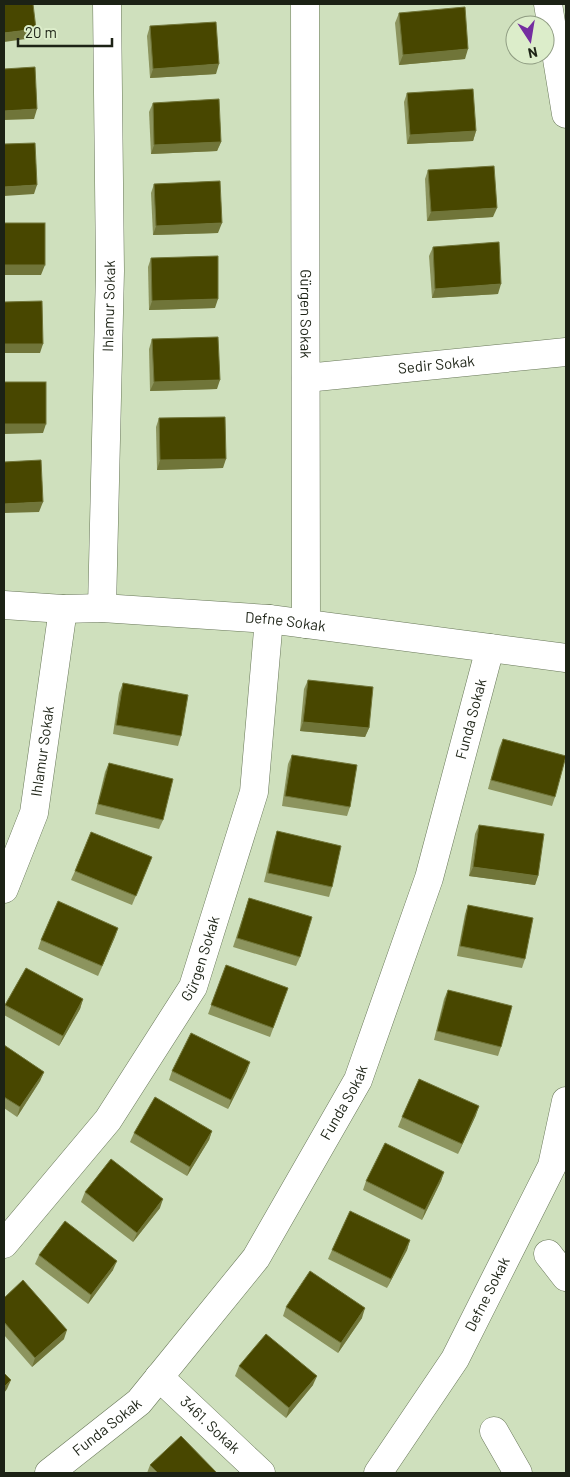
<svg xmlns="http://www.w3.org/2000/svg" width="570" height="1477" font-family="Barlow,sans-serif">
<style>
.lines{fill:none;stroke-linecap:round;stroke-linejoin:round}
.minor-casing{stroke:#687758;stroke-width:29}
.minor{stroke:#fff;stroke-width:28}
.wall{fill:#8c945e}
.shaded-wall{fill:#707539}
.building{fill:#484700;stroke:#707539}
.labels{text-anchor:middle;stroke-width:5;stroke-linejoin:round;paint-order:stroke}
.street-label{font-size:15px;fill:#1c2215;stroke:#dcedca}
</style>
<rect width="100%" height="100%" fill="#cfe0bd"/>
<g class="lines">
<!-- minor casing -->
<g class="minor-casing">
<g id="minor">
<path id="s1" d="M305,4L306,624"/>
<polyline points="548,4 566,114"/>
<path id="s2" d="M306,378L566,352"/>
<path id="s3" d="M4,605L63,609L102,608L269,619L566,658"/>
<path id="s4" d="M102,608L110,271L107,4"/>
<path id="s5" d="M4,889L34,813L63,609"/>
<path id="s6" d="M4,1244L108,1120L193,987L254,792L269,619"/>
<polyline points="548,1254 566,1277"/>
<path id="s7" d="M159,1377L261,1473"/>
<polyline points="494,1431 518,1473"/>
<path id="s8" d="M49,1473L139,1402L256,1258L358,1080L429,878L490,648"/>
<path id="s9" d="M378,1473L455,1359L552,1166L566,1101"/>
</g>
</g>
<!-- minor -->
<use href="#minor" class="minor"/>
</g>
<!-- wall -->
<g class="wall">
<polygon points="399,13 465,59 399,65 395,23"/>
<polygon points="150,26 216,74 150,78 147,36"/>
<polygon points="407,93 476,131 473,141 407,144 404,102"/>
<polygon points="153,103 221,142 217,151 151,154 149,112"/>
<polygon points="428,170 493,217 427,221 425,179"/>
<polygon points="154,184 218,233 153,235 151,193"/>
<polygon points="433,247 498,294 432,298 429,256"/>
<polygon points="151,258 215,308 149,310 148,267"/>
<polygon points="152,339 217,389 150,391 149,349"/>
<polygon points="159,418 223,468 157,470 156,427"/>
<polygon points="308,680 369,728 365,737 300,731 304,689"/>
<polygon points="123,683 181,736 178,746 113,734 119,693"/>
<polygon points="503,739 555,797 552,806 488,789 499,748"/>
<polygon points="292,755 350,807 347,816 282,806 288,764"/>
<polygon points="109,763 163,820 159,829 95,814 105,772"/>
<polygon points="479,825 538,876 535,885 469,876 475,834"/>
<polygon points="277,831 332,887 329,897 264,882 274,840"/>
<polygon points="152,857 132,905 71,880 75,871"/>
<polygon points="249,898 300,957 296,966 233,947"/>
<polygon points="468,905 525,959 522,968 457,956 465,914"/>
<polygon points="118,928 98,976 38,949 41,940"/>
<polygon points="226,965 288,988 270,1037 208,1014"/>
<polygon points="448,990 501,1047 498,1056 434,1040 444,999"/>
<polygon points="83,999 80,1009 59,1046 4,1015 4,1008 5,1005"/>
<polygon points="4,1045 44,1072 40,1081 17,1117 4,1108"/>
<polygon points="172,1071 247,1071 228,1109 169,1080"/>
<polygon points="476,1115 458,1154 398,1127 402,1117"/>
<polygon points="212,1131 209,1140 187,1176 130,1142 134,1133"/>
<polygon points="444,1172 441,1181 422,1220 363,1190 366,1181"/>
<polygon points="85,1192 160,1208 133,1242 81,1202"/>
<polygon points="410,1240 407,1250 387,1288 328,1259 332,1250"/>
<polygon points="39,1255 113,1270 88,1304 35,1264"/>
<polygon points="4,1298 64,1339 32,1367 4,1335"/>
<polygon points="286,1307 362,1318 338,1353 283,1316"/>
<polygon points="239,1366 313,1385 286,1418 235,1376"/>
<polygon points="150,1465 217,1473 147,1473"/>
</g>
<!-- shaded-wall -->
<g class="shaded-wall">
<polygon points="36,29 33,38 4,42 4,33"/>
<polygon points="468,49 465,59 399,65 403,55"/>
<polygon points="219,64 216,74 150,78 153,69"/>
<polygon points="37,109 34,119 4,120 4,111"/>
<polygon points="476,131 473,141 407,144 410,135"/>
<polygon points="221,142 217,151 151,154 154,145"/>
<polygon points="37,185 34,194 4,196 4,187"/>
<polygon points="497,208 493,217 427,221 431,212"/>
<polygon points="222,223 218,233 153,235 156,226"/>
<polygon points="4,265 45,265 41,275 4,275"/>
<polygon points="501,284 498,294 432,298 435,289"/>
<polygon points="218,299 215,308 149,310 152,301"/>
<polygon points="4,344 43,344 40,353 4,353"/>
<polygon points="220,380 217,389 150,391 154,382"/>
<polygon points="4,424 46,424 43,433 4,434"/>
<polygon points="226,459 223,468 157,470 160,460"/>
<polygon points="43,502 39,512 4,513 4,504"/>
<polygon points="303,722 369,728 365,737 300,731"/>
<polygon points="473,867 538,876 535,885 469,876"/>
<polygon points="118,928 115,937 98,976 102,966"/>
<polygon points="83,999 80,1009 59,1046 63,1036"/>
<polygon points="250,1062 247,1071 228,1109 231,1100"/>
<polygon points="44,1072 40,1081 17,1117 20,1107"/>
<polygon points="479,1106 476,1115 458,1154 462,1144"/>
<polygon points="212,1131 209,1140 187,1176 190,1167"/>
<polygon points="444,1172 441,1181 422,1220 425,1210"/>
<polygon points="163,1199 160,1208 133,1242 137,1233"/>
<polygon points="410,1240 407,1250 387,1288 391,1279"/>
<polygon points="117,1261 113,1270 88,1304 91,1295"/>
<polygon points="365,1308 362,1318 338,1353 341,1343"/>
<polygon points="67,1330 64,1339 32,1367 35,1358"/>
<polygon points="317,1376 313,1385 286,1418 289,1408"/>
<polygon points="11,1380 7,1389 4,1393 4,1387"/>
</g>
<!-- building -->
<g class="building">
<polygon points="4,4 33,4 36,29 4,33"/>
<polygon points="465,7 468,49 403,55 399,13"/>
<polygon points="216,22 219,64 153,69 150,26"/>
<polygon points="35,67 37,109 4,111 4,69"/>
<polygon points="473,89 476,131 410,135 407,93"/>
<polygon points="219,99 221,142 154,145 153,103"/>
<polygon points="35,143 37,185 4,187 4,144"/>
<polygon points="494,166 497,208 431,212 428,170"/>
<polygon points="220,181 222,223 156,226 154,184"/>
<rect x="4" y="223" width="41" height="42"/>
<polygon points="499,242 501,284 435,289 433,247"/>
<polygon points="218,256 218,299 152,301 151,258"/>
<polygon points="42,301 43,344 4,344 4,302"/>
<polygon points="218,337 220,380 154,382 152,339"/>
<rect x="4" y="382" width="42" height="42"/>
<polygon points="225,417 226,459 160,460 159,418"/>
<polygon points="41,460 43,502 4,504 4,462"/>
<polygon points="308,680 373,687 369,728 303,722"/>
<polygon points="123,683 188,695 181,736 116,725"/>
<polygon points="503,739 566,756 555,797 491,780"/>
<polygon points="292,755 357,765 350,807 285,796"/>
<polygon points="109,763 173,779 163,820 98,804"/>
<polygon points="479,825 544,834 538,876 473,867"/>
<polygon points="277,831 341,846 332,887 268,873"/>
<polygon points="91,832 152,857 136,896 75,871"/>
<polygon points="249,898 312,917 300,957 237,938"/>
<polygon points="58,901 118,928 102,966 41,940"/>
<polygon points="468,905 533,918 525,959 460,946"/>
<polygon points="226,965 288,988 273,1028 211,1005"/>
<polygon points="26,968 83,999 63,1036 5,1005"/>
<polygon points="448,990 512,1006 501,1047 437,1031"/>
<polygon points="191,1033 250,1062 231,1100 172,1071"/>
<polygon points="4,1045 44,1072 20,1107 4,1097"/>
<polygon points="419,1079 479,1106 462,1144 402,1117"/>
<polygon points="155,1097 212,1131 190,1167 134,1133"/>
<polygon points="385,1143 444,1172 425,1210 366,1181"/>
<polygon points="111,1159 163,1199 137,1233 85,1192"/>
<polygon points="350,1211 410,1240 391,1279 332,1250"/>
<polygon points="65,1221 117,1261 91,1295 39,1255"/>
<polygon points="310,1271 365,1308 341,1343 286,1307"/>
<polygon points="23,1280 67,1330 35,1358 4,1322 4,1298"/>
<polygon points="266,1334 317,1376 289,1408 239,1366"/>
<polygon points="4,1373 11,1380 4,1387"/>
<polygon points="181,1436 217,1473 158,1473 150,1465"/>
</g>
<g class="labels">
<!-- street labels -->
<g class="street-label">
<text dy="5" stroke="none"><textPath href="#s4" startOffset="302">Ihlamur Sokak</textPath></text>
<text dy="5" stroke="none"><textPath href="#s1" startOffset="310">Gürgen Sokak</textPath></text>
<text dy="5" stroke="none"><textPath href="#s2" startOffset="131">Sedir Sokak</textPath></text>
<text dy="5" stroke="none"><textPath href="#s3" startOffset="282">Defne Sokak</textPath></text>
<text dy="5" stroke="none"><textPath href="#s8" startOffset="884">Funda Sokak</textPath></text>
<text dy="5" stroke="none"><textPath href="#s5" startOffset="144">Ihlamur Sokak</textPath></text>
<text dy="5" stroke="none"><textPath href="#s6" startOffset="349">Gürgen Sokak</textPath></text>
<text dy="5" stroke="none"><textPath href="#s8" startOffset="479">Funda Sokak</textPath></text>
<text dy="5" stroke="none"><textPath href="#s9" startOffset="210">Defne Sokak</textPath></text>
<text dy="5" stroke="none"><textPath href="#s7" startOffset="70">3461. Sokak</textPath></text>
<text dy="5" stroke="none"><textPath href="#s8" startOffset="74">Funda Sokak</textPath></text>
</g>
</g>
<!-- border -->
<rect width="570" height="1477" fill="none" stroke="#1c2215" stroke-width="10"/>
<!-- north arrow -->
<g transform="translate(530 40) rotate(168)"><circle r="24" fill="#dcedca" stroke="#8f9c82"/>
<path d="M0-4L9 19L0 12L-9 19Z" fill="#742da0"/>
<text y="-8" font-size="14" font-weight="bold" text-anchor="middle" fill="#1c2215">N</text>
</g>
<!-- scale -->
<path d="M18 38v8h94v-8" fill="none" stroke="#1c2215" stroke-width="2.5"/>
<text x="25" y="38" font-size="15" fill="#1c2215" stroke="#dcedca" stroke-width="4" paint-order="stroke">20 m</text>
</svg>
